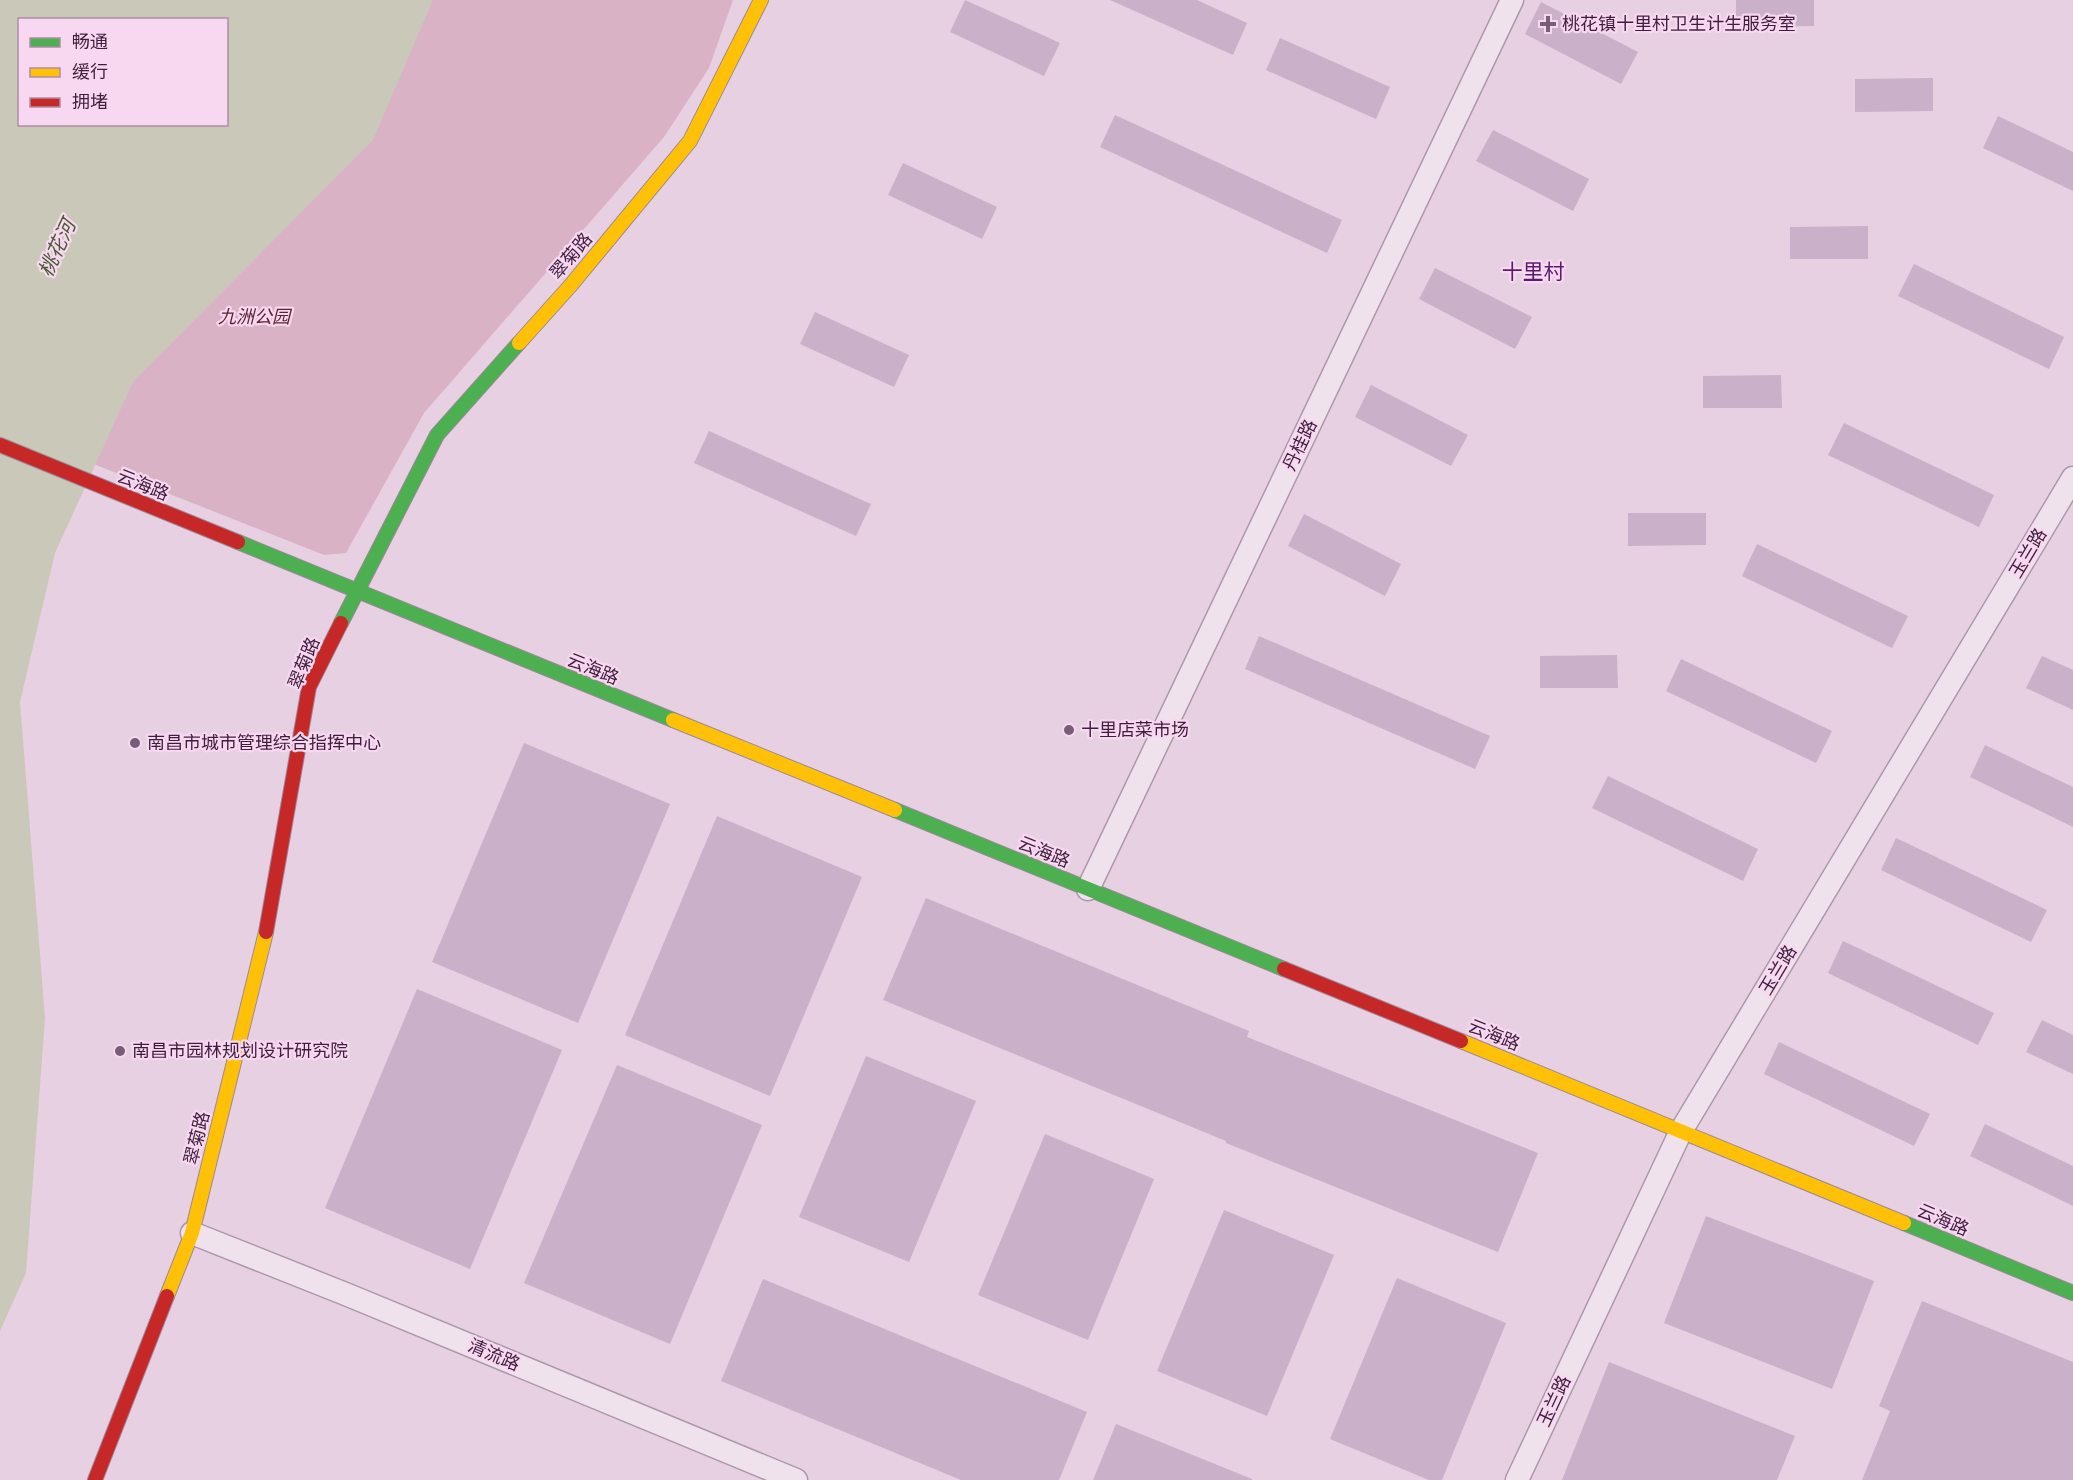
<svg xmlns="http://www.w3.org/2000/svg" width="2073" height="1480" font-family="Spectral,'Noto Sans SC',serif">
<style>
.green{fill:#dab2c5;fill-rule:evenodd}
.water{fill:#cac8b9;fill-rule:evenodd}
.building{fill:#cab0c9}
.lines{fill:none;stroke-linecap:round;stroke-linejoin:round}
.street-casing{stroke:#ad98aa;stroke-width:25}
.fast-casing{stroke:#9c889a;stroke-width:16}
.slow-casing{stroke:#9c889a;stroke-width:16}
.jam-casing{stroke:#9c889a;stroke-width:16}
.street{stroke:#f0e2ec;stroke-width:22}
.fast{stroke:#4caf50;stroke-width:14}
.slow{stroke:#ffc107;stroke-width:14}
.jam{stroke:#c62828;stroke-width:14}
.poi-dot{fill:#785d77;stroke:#f8d7f0;stroke-width:2}
.labels{text-anchor:middle;stroke-width:4.5;stroke-linejoin:round;paint-order:stroke}
.poi-label{font-size:18px;fill:#3d1f3d;stroke:#f8d7f0;text-anchor:start}
.street-label{font-size:18px;fill:#3d1f3d;stroke:#f8d7f0}
.park-label{font-size:18px;font-style:italic;fill:#5b2431;stroke:#f8d7f0}
.water-label{font-size:20px;font-style:italic;fill:#475e2e;stroke:#f8d7f0}
.quarter-label{font-size:21px;fill:#571c6c;stroke:#f8d7f0}
</style>
<rect width="100%" height="100%" fill="#e7d0e2"/>
<!-- green -->
<path class="green" d="M0,0H733L709,68L664,137L424,413L346,553L324,555L0,427ZM20,20H226V124H20Z"/>
<!-- water -->
<path class="water" d="M0,0H433L373,140L133,382L55,553L20,702L45,1018L26,1273L0,1331ZM20,20H226V124H20Z"/>
<!-- building -->
<g class="building">
<polygon points="965,0 1060,43 1044,76 950,32"/>
<polygon points="1110,0 1197,0 1247,23 1233,55"/>
<polygon points="1736,0 1814,0 1814,26 1736,27"/>
<polygon points="1541,2 1638,52 1621,84 1525,34"/>
<polygon points="1280,38 1390,87 1376,119 1266,70"/>
<polygon points="1933,78 1933,111 1855,112 1855,79"/>
<polygon points="1115,115 1342,220 1327,253 1100,147"/>
<polygon points="1998,116 2073,152 2073,191 1983,148"/>
<polygon points="1493,130 1589,179 1573,211 1476,161"/>
<polygon points="903,163 997,207 982,239 888,195"/>
<polygon points="1868,226 1868,259 1790,259 1790,227"/>
<polygon points="1914,264 2064,337 2049,369 1898,296"/>
<polygon points="1435,268 1532,317 1515,349 1419,299"/>
<polygon points="815,312 909,355 894,387 800,344"/>
<polygon points="1781,375 1782,408 1703,408 1703,376"/>
<polygon points="1371,385 1468,435 1451,466 1355,417"/>
<polygon points="1844,423 1994,495 1979,527 1828,455"/>
<polygon points="709,431 871,504 856,536 694,463"/>
<polygon points="1628,513 1706,513 1706,545 1628,546"/>
<polygon points="1304,514 1401,564 1385,596 1288,546"/>
<polygon points="1757,544 1908,616 1892,648 1742,576"/>
<polygon points="1259,636 1490,736 1475,769 1245,669"/>
<polygon points="1617,655 1618,688 1540,688 1540,656"/>
<polygon points="2042,656 2073,670 2073,710 2026,688"/>
<polygon points="1681,659 1832,731 1816,763 1666,691"/>
<polygon points="524,743 670,804 578,1023 432,962"/>
<polygon points="1985,745 2073,787 2073,827 1970,777"/>
<polygon points="1608,776 1758,849 1743,881 1592,808"/>
<polygon points="717,816 862,877 770,1096 625,1035"/>
<polygon points="1896,838 2047,910 2031,942 1881,870"/>
<polygon points="926,898 1249,1031 1247,1037 1538,1153 1498,1252 1226,1143 1226,1141 883,1000"/>
<polygon points="1843,941 1994,1013 1978,1045 1828,973"/>
<polygon points="417,989 562,1050 470,1269 325,1208"/>
<polygon points="2042,1020 2073,1035 2073,1074 2026,1052"/>
<polygon points="1779,1042 1930,1114 1914,1146 1764,1074"/>
<polygon points="866,1056 976,1101 909,1262 799,1217"/>
<polygon points="617,1065 762,1125 670,1344 524,1283"/>
<polygon points="1985,1124 2073,1166 2073,1206 1970,1156"/>
<polygon points="1045,1134 1154,1179 1088,1340 978,1295"/>
<polygon points="1224,1210 1334,1255 1267,1416 1157,1371"/>
<polygon points="1706,1216 1874,1281 1832,1389 1664,1323"/>
<polygon points="1397,1278 1506,1323 1442,1480 1429,1480 1330,1439"/>
<polygon points="763,1279 1087,1412 1059,1480 961,1480 721,1381"/>
<polygon points="1922,1301 2073,1362 2073,1480 1862,1480 1890,1411 1879,1406"/>
<polygon points="1609,1362 1795,1436 1777,1480 1562,1480"/>
<polygon points="1116,1424 1252,1479 1252,1480 1093,1480"/>
</g>
<g class="lines">
<!-- street casing -->
<g class="street-casing">
<g id="street">
<polyline points="1088,889 1512,0"/>
<polyline points="192,1233 348,1295 796,1480"/>
<polyline points="1517,1480 1681,1131 2073,478"/>
</g>
</g>
<!-- fast casing -->
<g class="fast-casing">
<g id="fast">
<polyline points="238,542 673,720"/>
<polyline points="341,623 437,435 519,343"/>
<polyline points="895,810 1284,969"/>
<polyline points="1904,1223 2073,1293"/>
</g>
</g>
<!-- slow casing -->
<g class="slow-casing">
<g id="slow">
<polyline points="519,343 571,285 690,141 761,0"/>
<polyline points="673,720 895,810"/>
<polyline points="1461,1041 1904,1223"/>
<polyline points="167,1296 192,1233 266,932"/>
</g>
</g>
<!-- jam casing -->
<g class="jam-casing">
<g id="jam">
<polyline points="0,445 238,542"/>
<polyline points="266,932 309,687 341,623"/>
<polyline points="1284,969 1461,1041"/>
<polyline points="95,1480 167,1296"/>
</g>
</g>
<!-- street -->
<use href="#street" class="street"/>
<!-- fast -->
<use href="#fast" class="fast"/>
<!-- slow -->
<use href="#slow" class="slow"/>
<!-- jam -->
<use href="#jam" class="jam"/>
</g>
<!-- markers -->
<g class="poi-dot">
<path d="M1545 15h6v6h6v6h-6v6h-6v-6h-6v-6h6z"/>
<circle cx="1069" cy="730" r="6"/>
<circle cx="135" cy="743" r="6"/>
<circle cx="120" cy="1051" r="6"/>
</g>
<g class="labels">
<!-- poi labels -->
<g class="poi-label">
<text x="1562" y="30">桃花镇十里村卫生计生服务室</text>
<text x="1081" y="736">十里店菜市场</text>
<text x="147" y="749">南昌市城市管理综合指挥中心</text>
<text x="132" y="1057">南昌市园林规划设计研究院</text>
</g>
<!-- street labels -->
<g class="street-label">
<text transform="translate(571 256) rotate(-50)" y="6">翠菊路</text>
<text transform="translate(1300 445) rotate(-64)" y="6">丹桂路</text>
<text transform="translate(143 485) rotate(22)" y="6">云海路</text>
<text transform="translate(2028 553) rotate(-59)" y="6">玉兰路</text>
<text transform="translate(304 663) rotate(-68)" y="6">翠菊路</text>
<text transform="translate(593 669) rotate(22)" y="6">云海路</text>
<text transform="translate(1044 852) rotate(22)" y="6">云海路</text>
<text transform="translate(1778 970) rotate(-59)" y="6">玉兰路</text>
<text transform="translate(1494 1035) rotate(22)" y="6">云海路</text>
<text transform="translate(197 1138) rotate(-76)" y="6">翠菊路</text>
<text transform="translate(1943 1220) rotate(23)" y="6">云海路</text>
<text transform="translate(494 1355) rotate(23)" y="6">清流路</text>
<text transform="translate(1554 1401) rotate(-65)" y="6">玉兰路</text>
</g>
<!-- park labels -->
<g class="park-label">
<text x="254" y="323">九洲公园</text>
</g>
<!-- water labels -->
<g class="water-label">
<text transform="translate(57 248) rotate(-65)" y="7">桃花河</text>
</g>
<!-- quarter labels -->
<g class="quarter-label">
<text x="1533" y="279">十里村</text>
</g>
</g>
<!-- legend -->
<rect x="18" y="18" width="210" height="108" fill="#f8d7f0" stroke="#ad8da8" stroke-width="1.5"/>
<rect x="30" y="38" width="30" height="9" fill="#4caf50" stroke="#ad8da8" stroke-width="1.5"/>
<text x="72" y="48" font-size="18" fill="#3d1f3d">畅通</text>
<rect x="30" y="68" width="30" height="9" fill="#ffc107" stroke="#ad8da8" stroke-width="1.5"/>
<text x="72" y="78" font-size="18" fill="#3d1f3d">缓行</text>
<rect x="30" y="98" width="30" height="9" fill="#c62828" stroke="#ad8da8" stroke-width="1.5"/>
<text x="72" y="108" font-size="18" fill="#3d1f3d">拥堵</text>
</svg>
